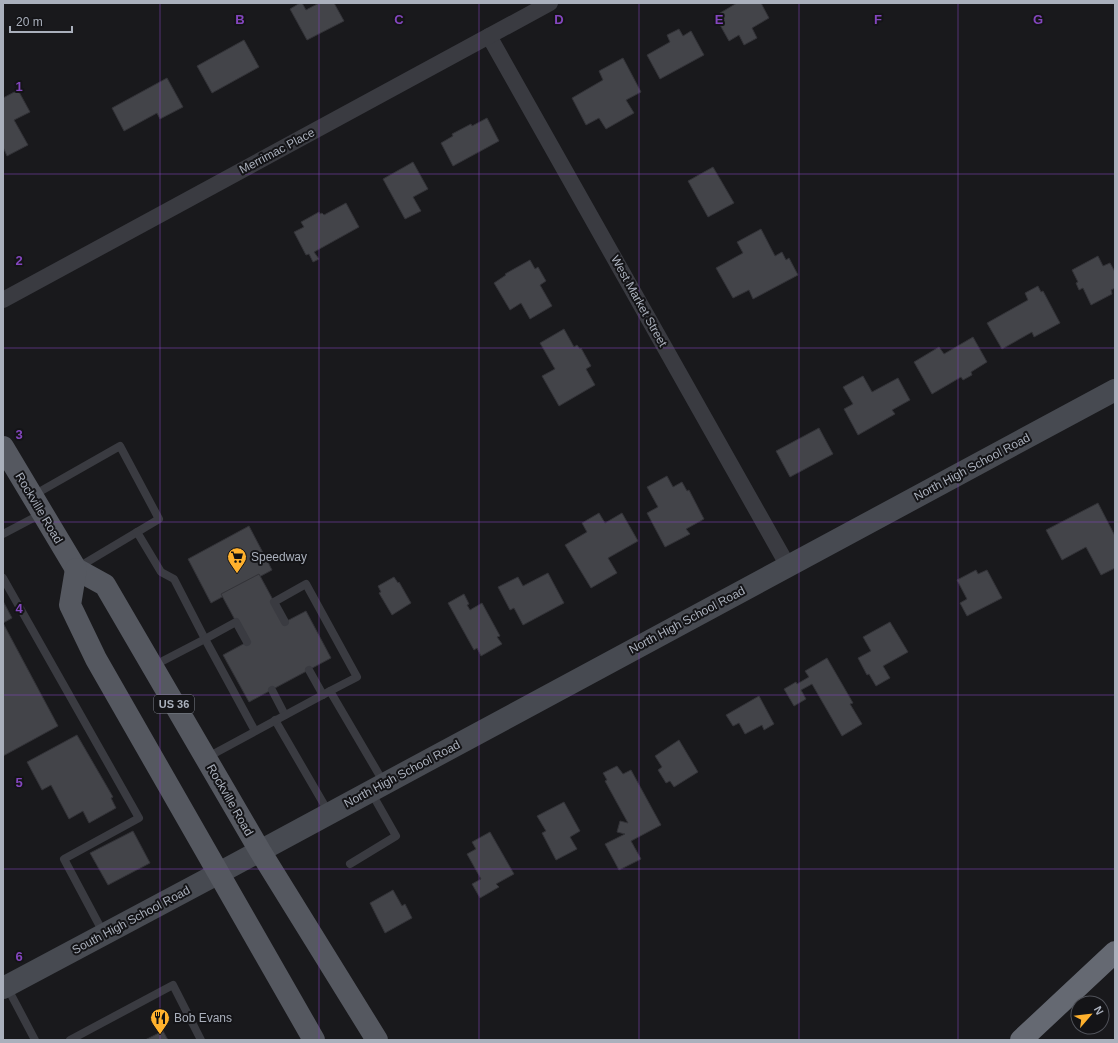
<svg xmlns="http://www.w3.org/2000/svg" width="1118" height="1043" font-family="Helvetica,sans-serif">
<style>
.building{fill:#434449;stroke:#333338}
.lines{fill:none;stroke-linecap:round;stroke-linejoin:round}
.lane{stroke:#3a3b41;stroke-width:8}
.street{stroke:#3a3b41;stroke-width:16}
.secondary{stroke:#474a51;stroke-width:22}
.primary{stroke:#555860;stroke-width:22}
.highway{stroke:#656972;stroke-width:22}
.grid{fill:none;stroke:#8446be;stroke-width:1;stroke-opacity:0.55}
.labels{text-anchor:middle;stroke-width:4;stroke-linejoin:round;paint-order:stroke}
.shield{fill:#141417;stroke:#7d818a;stroke-width:1}
.shield-label{font-size:11px;font-weight:bold;fill:#aab0bc}
.street-label{font-size:12px;fill:#aab0bc;stroke:#141417}
.poi-label{font-size:12px;fill:#aab0bc;stroke:#141417;text-anchor:start}
.grid-label{font-size:13px;text-anchor:middle;font-weight:bold;fill:#8446be;stroke:#141417;stroke-width:4;stroke-linejoin:round;paint-order:stroke}
</style>
<rect width="100%" height="100%" fill="#19191c"/>
<!-- building -->
<g class="building">
<polygon points="300,3 302,3 306,10 319,3 334,3 344,21 307,40 290,9"/>
<polygon points="737,3 761,3 769,18 752,28 757,38 744,45 739,35 729,41 715,16"/>
<polygon points="679,29 683,36 691,31 704,55 660,79 647,55 670,42 667,35"/>
<polygon points="244,40 259,67 212,93 197,66"/>
<polygon points="623,58 641,92 626,100 634,113 606,129 599,118 586,125 572,98 603,80 599,71"/>
<polygon points="167,78 183,107 160,119 157,113 124,131 112,108"/>
<polygon points="18,90 30,112 14,120 28,145 7,156 3,147 3,98"/>
<polygon points="487,118 499,141 453,166 441,143 453,136 452,134 471,124 472,126"/>
<polygon points="413,162 428,189 413,197 421,211 405,219 383,179"/>
<polygon points="713,167 734,203 708,217 688,181"/>
<polygon points="346,203 359,227 314,252 319,259 313,262 309,254 306,255 294,232 304,227 301,222 319,212 320,214 322,213 324,215"/>
<polygon points="761,229 775,256 782,252 786,260 789,258 798,275 753,299 749,290 733,298 716,268 743,253 737,242"/>
<polygon points="1098,256 1103,266 1110,263 1115,272 1115,288 1111,290 1112,294 1091,305 1083,288 1079,290 1076,283 1078,282 1072,270"/>
<polygon points="530,260 535,269 538,267 546,281 540,285 552,306 530,319 521,303 510,310 494,283 506,275 505,274"/>
<polygon points="1038,286 1041,292 1043,291 1060,323 1034,337 1032,332 1002,349 987,323 1028,300 1025,293"/>
<polygon points="564,329 574,347 577,345 580,349 581,348 591,366 586,369 595,385 559,406 542,376 555,369 540,343"/>
<polygon points="973,337 987,362 971,372 972,375 963,380 961,377 932,394 914,362 939,347 944,354"/>
<polygon points="863,376 872,392 898,378 910,400 892,410 895,414 858,435 844,409 853,404 843,387"/>
<polygon points="819,428 833,454 790,477 776,451"/>
<polygon points="667,476 673,487 682,482 687,491 689,490 704,519 686,529 690,534 665,547 647,513 658,507 647,487"/>
<polygon points="1098,503 1115,536 1115,568 1101,575 1086,547 1062,560 1046,530"/>
<polygon points="599,513 605,523 622,513 638,541 608,558 617,573 591,588 565,545 587,532 582,523"/>
<polygon points="249,526 272,570 211,603 188,559"/>
<polygon points="976,570 978,574 987,570 1002,598 967,616 960,603 967,599 957,580"/>
<polygon points="548,573 564,603 523,625 514,608 510,610 498,587 518,577 523,586"/>
<polygon points="259,574 285,622 306,611 331,658 249,702 223,655 247,642 221,594"/>
<polygon points="394,577 398,583 399,582 411,603 392,615 379,593 381,592 378,586"/>
<polygon points="464,594 469,604 467,605 470,610 482,603 500,636 497,637 502,644 481,656 477,648 474,650 448,603"/>
<polygon points="3,601 12,618 3,623"/>
<polygon points="890,622 908,652 883,666 890,678 876,686 869,674 867,675 858,658 871,651 863,637"/>
<polygon points="3,623 58,726 3,756"/>
<polygon points="827,658 853,703 850,704 862,724 842,736 812,684 801,690 806,699 794,706 784,689 796,682 797,684 809,677 805,671"/>
<polygon points="759,696 774,724 764,730 762,725 745,734 739,723 733,726 726,715"/>
<polygon points="77,735 113,797 111,798 116,808 89,823 83,811 69,819 51,785 42,790 27,762"/>
<polygon points="679,740 698,772 674,787 670,781 666,783 658,770 662,767 655,756"/>
<polygon points="617,766 623,774 631,770 661,825 631,841 641,859 619,870 605,844 625,834 617,832 620,821 628,823 605,781 607,780 603,773"/>
<polygon points="564,802 580,831 570,837 577,849 556,860 542,833 546,831 537,816"/>
<polygon points="133,831 150,863 108,885 90,853"/>
<polygon points="490,832 514,874 496,884 499,887 480,898 472,884 481,879 467,854 476,849 472,842"/>
<polygon points="393,890 402,906 405,904 412,918 385,933 370,903"/>
<polygon points="163,1031 168,1040 145,1040"/>
</g>
<g class="lines">
<!-- lane -->
<g class="lane">
<polyline points="32,496 120,446 159,519 77,568"/>
<polyline points="137,532 161,572 174,579 205,639 153,666"/>
<polyline points="3,534 41,514"/>
<polyline points="3,578 139,818 64,859 104,934"/>
<polyline points="285,622 274,602 306,584 357,677 330,691"/>
<polyline points="247,642 236,622 205,639 255,731"/>
<polyline points="309,670 323,695"/>
<polyline points="272,690 285,715"/>
<polyline points="275,720 329,813"/>
<polyline points="206,758 330,691 384,783"/>
<polyline points="350,864 396,836 371,792"/>
<polyline points="7,987 35,1040"/>
<polyline points="70,1040 173,985 201,1040"/>
</g>
<!-- street -->
<g class="street">
<polyline points="489,36 788,566"/>
<polyline points="3,300 550,3"/>
</g>
<!-- secondary -->
<polyline class="secondary" points="3,988 219,873 1115,390"/>
<!-- primary -->
<g class="primary">
<polyline points="3,447 76,569 105,585 260,851 377,1040"/>
<polyline points="76,569 70,605 96,659 314,1040"/>
</g>
<!-- highway -->
<polyline class="highway" points="1021,1040 1115,952"/>
</g>
<!-- grid -->
<path class="grid" d="M160,3V1040M319,3V1040M479,3V1040M639,3V1040M799,3V1040M958,3V1040M3,174H1115M3,348H1115M3,522H1115M3,695H1115M3,869H1115"/>
<!-- icons -->
<defs>
<g id="supermarket-pin" transform="scale(1)"><path d="M0 17L-7.5 6A9.5 9.5 0 1 1 7.5 6Z" fill="#ffb12d" stroke="#141417"/><path d="M-6-5.5h2.5l.6 2H6L4.5 2H-2.5L-4.4-4H-6ZM-1.5 3.2a1.3 1.3 0 1 0 .1 0ZM3 3.2a1.3 1.3 0 1 0 .1 0Z" fill="#111"/></g>
<g id="restaurant-pin" transform="scale(1)"><path d="M0 17L-7.5 6A9.5 9.5 0 1 1 7.5 6Z" fill="#ffb12d" stroke="#141417"/><path d="M-5-6h1v4h1v-4h1v4h1v-4h1v5L-1.5 .5V6h-2V.5L-5-1ZM5-6V6H3V1.5H1.5Q1.5-4 5-6Z" fill="#111"/></g>
</defs>
<g fill-rule="evenodd">
<use href="#supermarket-pin" x="237" y="557"/>
<use href="#restaurant-pin" x="160" y="1018"/>
</g>
<g class="labels">
<!-- shield labels -->
<rect class="shield" x="154" y="695" width="40" height="18" rx="3"/>
<g class="shield-label">
<text x="174" y="708">US 36</text>
</g>
<!-- street labels -->
<g class="street-label">
<text transform="translate(277 151) rotate(-28)" y="4">Merrimac Place</text>
<text transform="translate(639 301) rotate(61)" y="4">West Market Street</text>
<text transform="translate(972 467) rotate(-28)" y="4">North High School Road</text>
<text transform="translate(39 508) rotate(59)" y="4">Rockville Road</text>
<text transform="translate(687 620) rotate(-28)" y="4">North High School Road</text>
<text transform="translate(402 774) rotate(-28)" y="4">North High School Road</text>
<text transform="translate(230 800) rotate(60)" y="4">Rockville Road</text>
<text transform="translate(131 920) rotate(-28)" y="4">South High School Road</text>
</g>
<!-- poi labels -->
<g class="poi-label">
<text x="251" y="561">Speedway</text>
<text x="174" y="1022">Bob Evans</text>
</g>
</g>
<g class="grid-label">
<text x="240" y="24">B</text>
<text x="399" y="24">C</text>
<text x="559" y="24">D</text>
<text x="719" y="24">E</text>
<text x="878" y="24">F</text>
<text x="1038" y="24">G</text>
<text x="19" y="91">1</text>
<text x="19" y="265">2</text>
<text x="19" y="439">3</text>
<text x="19" y="613">4</text>
<text x="19" y="787">5</text>
<text x="19" y="961">6</text>
</g>
<!-- border -->
<rect width="1118" height="1043" fill="none" stroke="#aab0bc" stroke-width="8"/>
<!-- north arrow -->
<g transform="translate(1090 1015) rotate(62)"><circle r="19" fill="#141417" stroke="#505259"/>
<path d="M0-3L7 15L0 10L-7 15Z" fill="#ffb12d"/>
<text y="-6" font-size="11" font-weight="bold" text-anchor="middle" fill="#aab0bc">N</text>
</g>
<!-- scale -->
<path d="M10 26v6h62v-6" fill="none" stroke="#aab0bc" stroke-width="2"/>
<text x="16" y="26" font-size="12" fill="#aab0bc" stroke="#141417" stroke-width="3" paint-order="stroke">20 m</text>
</svg>
